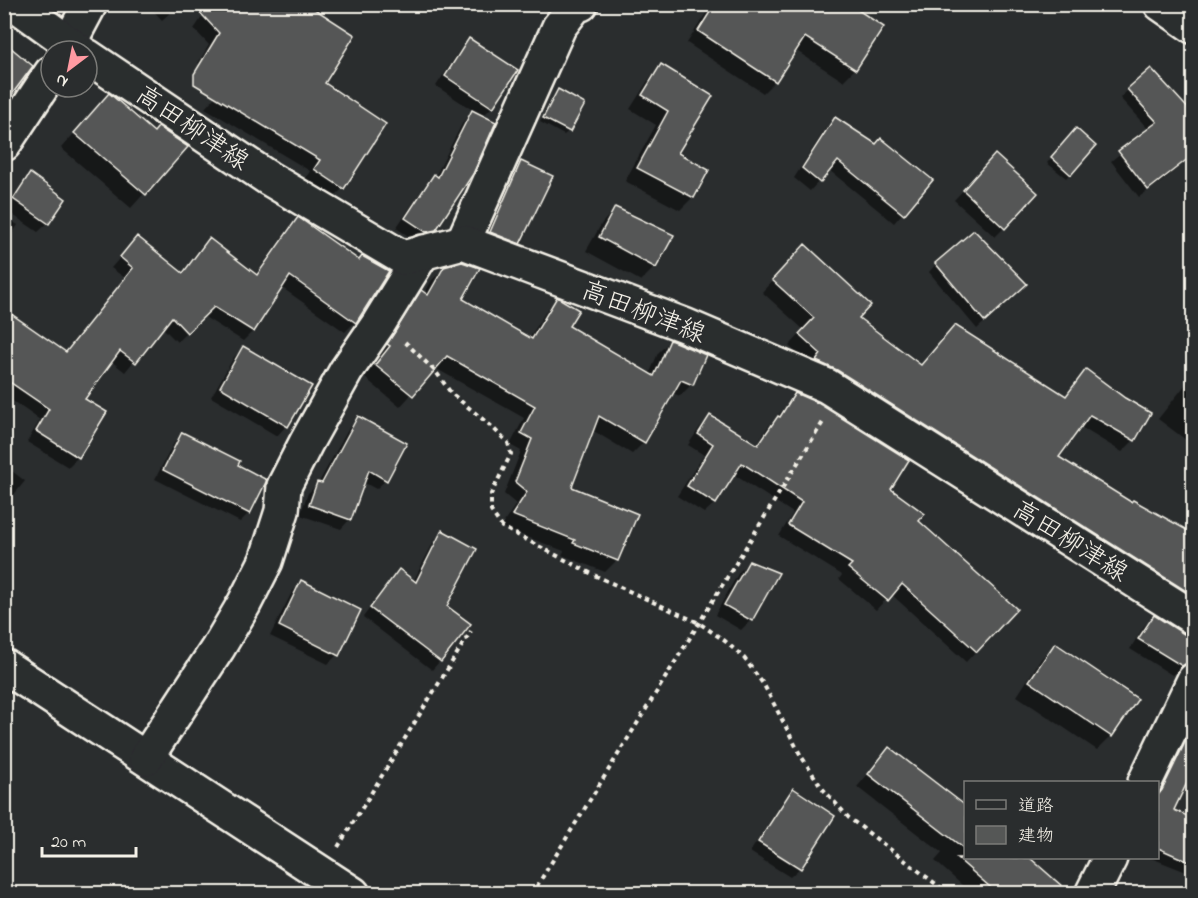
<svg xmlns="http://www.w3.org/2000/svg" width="1198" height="898" font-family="'Indie Flower','Klee One',sans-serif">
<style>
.shadow{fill:#0007}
.building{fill:#555756;stroke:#f4f1e8;stroke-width:1.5}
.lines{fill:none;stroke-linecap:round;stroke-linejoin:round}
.minor-casing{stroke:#f4f1e8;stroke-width:38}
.major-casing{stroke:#f4f1e8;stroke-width:38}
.path{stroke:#f4f1e8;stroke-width:4;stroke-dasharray:4.5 4.5;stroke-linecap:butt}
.minor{stroke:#2a2d2e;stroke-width:33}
.major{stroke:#2a2d2e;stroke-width:33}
.labels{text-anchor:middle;stroke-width:6;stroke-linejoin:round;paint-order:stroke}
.street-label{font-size:26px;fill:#f4f1e8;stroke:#2a2d2e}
</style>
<rect width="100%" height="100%" fill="#2a2d2e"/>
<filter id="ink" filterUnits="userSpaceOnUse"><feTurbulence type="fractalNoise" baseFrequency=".0167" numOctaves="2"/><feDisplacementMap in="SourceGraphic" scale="12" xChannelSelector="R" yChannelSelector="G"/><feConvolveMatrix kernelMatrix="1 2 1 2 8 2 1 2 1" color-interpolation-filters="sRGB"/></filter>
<g filter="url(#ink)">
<!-- shadow -->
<g class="shadow">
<polygon points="25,4 66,4 51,23"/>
<polygon points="147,4 180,4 162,20"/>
<polygon points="211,4 323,84 343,188 332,199 304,181 310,171 205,108 222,89 198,63 209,45 194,29"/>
<polygon points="707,4 846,4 855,69 843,81 795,50 775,81 763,93 687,43 710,7"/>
<polygon points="469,40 492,107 482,117 435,229 425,239 416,241 396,228 425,186 435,177 463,122 474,111 436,86 460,50"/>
<polygon points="662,66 676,154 693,197 680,210 625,181 656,125 630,109 649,79"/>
<polygon points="1128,90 1194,153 1165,179 1139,197 1111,161 1149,130 1120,98"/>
<polygon points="559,91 569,131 564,135 540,122"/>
<polygon points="109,95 154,133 186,147 131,208 61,148"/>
<polygon points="835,119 931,180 894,223 829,170 810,191 794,178 826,128"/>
<polygon points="1071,134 1070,174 1066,178 1047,163"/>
<polygon points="521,162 519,243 511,251 483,240 513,170"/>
<polygon points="986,166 1004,228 995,237 954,200"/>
<polygon points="30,175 48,223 38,232 4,209 21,185"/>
<polygon points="616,208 655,267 641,281 586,251 602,223"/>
<polygon points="4,216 18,225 4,246"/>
<polygon points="298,219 355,322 345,332 281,287 253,331 243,341 203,316 177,342 162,327 125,372 111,361 83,399 78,457 68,467 27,442 40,420 4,395 4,312 65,353 125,278 111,268 137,238 181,274 209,240 255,276 288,229"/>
<polygon points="794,257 857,319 920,366 955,326 1064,397 1086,371 1124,399 1149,414 1134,440 1122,452 1079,426 1057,458 1131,504 1187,591 1175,602 811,366 789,346 804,330 762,292"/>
<polygon points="936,264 1017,292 977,329 929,272"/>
<polygon points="445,268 461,300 529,339 546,311 557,299 567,327 649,375 658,353 670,341 692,384 680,396 672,393 644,442 632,454 592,430 570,488 636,515 616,561 605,572 562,555 564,551 501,527 516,504 504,494 521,451 510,445 524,418 435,368 400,407 364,377 380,359 377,356 410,304 422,292 424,294 432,280"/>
<polygon points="244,348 310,386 286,426 277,436 211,397 234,357"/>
<polygon points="1194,374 1194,446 1158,419"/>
<polygon points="796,395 917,521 1014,609 966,662 891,594 876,610 839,579 842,575 779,536 793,513 733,474 715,503 704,513 677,496 704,455 688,445 700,427 710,417 756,446 767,428"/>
<polygon points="358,418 386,480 376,489 363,482 350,519 341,529 300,515 308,493 318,484 349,428"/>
<polygon points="182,434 236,466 249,513 240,522 155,479 174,443"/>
<polygon points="4,465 25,481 4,507"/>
<polygon points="443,532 445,606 440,661 432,670 363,617 399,571 413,582 434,541"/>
<polygon points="749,562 751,620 741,630 715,615 739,572"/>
<polygon points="302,582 337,655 328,664 270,636 292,592"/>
<polygon points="1154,617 1188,662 1172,675 1130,649 1144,626"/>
<polygon points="1055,645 1111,736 1097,750 1017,696 1041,659"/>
<polygon points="1190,735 1172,811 1194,821 1194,875 1151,858 1158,858 1158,793 1181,744"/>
<polygon points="889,749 966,808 966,858 1028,858 1055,881 1044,894 972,894 935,861 942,853 857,787"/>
<polygon points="793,790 800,868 790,877 750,852 784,800"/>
</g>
<!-- building -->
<g class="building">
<polygon points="192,4 307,4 355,35 325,83 386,124 344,189 314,169 320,160 194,84 194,74 219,33"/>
<polygon points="715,4 849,4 884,27 856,70 805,37 776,82 698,31"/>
<polygon points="469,38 518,70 493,108 445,76"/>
<polygon points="4,42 33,66 4,105"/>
<polygon points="661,64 713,96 678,153 709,170 694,198 637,168 668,111 642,95"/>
<polygon points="1151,68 1194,115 1194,154 1148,190 1118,151 1157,122 1127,89"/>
<polygon points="558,89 585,104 570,132 543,118"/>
<polygon points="109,93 154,132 158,127 188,147 146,195 74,133"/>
<polygon points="472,110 496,122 473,174 436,230 426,232 405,218 434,174 438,177"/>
<polygon points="835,117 876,144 881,138 933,180 904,215 838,161 820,183 802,168"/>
<polygon points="1076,128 1096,146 1071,175 1051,157"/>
<polygon points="995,154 1038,193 1005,229 963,190"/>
<polygon points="521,161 553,176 520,244 490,232"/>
<polygon points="30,173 66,199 49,224 13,199"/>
<polygon points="615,207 674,235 656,268 599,237"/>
<polygon points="298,217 359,260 362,256 389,271 356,323 290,276 254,332 214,307 187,333 172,317 136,363 120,351 85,399 107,412 79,458 36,431 49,409 4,378 4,309 66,352 133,268 120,257 137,236 183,273 209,238 257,275"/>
<polygon points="974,230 1027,284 985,322 935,263"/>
<polygon points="805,244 871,305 859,318 921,365 955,325 1066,396 1086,369 1125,398 1151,413 1135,441 1090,415 1059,457 1131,502 1133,500 1194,534 1194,596 837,370 816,361 821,354 799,334 814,318 772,280"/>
<polygon points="462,262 480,268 463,299 532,339 557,297 579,310 569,326 654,376 670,340 706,355 693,385 681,380 645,443 599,416 572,487 638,514 618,561 573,543 575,540 512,515 527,492 515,482 532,439 521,433 535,406 447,356 413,396 375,365 390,346 387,344 421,290 428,295 444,267"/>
<polygon points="243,346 312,386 288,427 220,387"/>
<polygon points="795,393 818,403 909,460 891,489 925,514 919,521 1017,609 977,652 902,584 888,601 848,568 852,564 788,525 802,502 742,463 716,504 687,486 713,444 698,434 710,415 758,445 778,416 780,417"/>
<polygon points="358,416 407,443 387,481 369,470 351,520 309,505 317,482 322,483"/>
<polygon points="182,432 240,461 238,465 267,480 250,514 163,470"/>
<polygon points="442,530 477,549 447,606 471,624 441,662 370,608 399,569 416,582"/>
<polygon points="749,561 779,573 752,621 724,605"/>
<polygon points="301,580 361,610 339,656 279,626"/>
<polygon points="1154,615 1184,634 1194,637 1194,655 1189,663 1182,666 1138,639"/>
<polygon points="1055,643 1138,699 1112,737 1029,681"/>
<polygon points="1194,724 1194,768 1174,810 1194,819 1194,864 1158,848 1158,795 1162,790"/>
<polygon points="889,747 966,806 966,850 868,774"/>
<polygon points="793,788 835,816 801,869 758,842"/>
<polygon points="957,858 1030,858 1071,894 998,894"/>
</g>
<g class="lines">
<!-- minor casing -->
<g class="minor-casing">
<g id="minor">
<polyline points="1161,4 1194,27"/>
<polyline points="65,51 90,4"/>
<polyline points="4,144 51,73"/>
<polyline points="463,242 559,27 576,5 581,4"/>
<polyline points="4,666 353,894"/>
<polyline points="146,758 218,648 244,604 266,561 282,511 284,486 306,443 346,371 379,323 423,252"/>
<polyline points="1145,782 1194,680"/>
<polyline points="1092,894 1110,858"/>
</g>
</g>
<!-- major casing -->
<g class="major-casing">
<g id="major">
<polyline points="15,4 80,51"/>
<polyline points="87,56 268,178 403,258 463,242 684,325 827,386 1194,618"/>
</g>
</g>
<!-- path -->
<g class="path">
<polyline points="405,342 436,372 451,393 491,426 508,443 511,454 491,494 491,511 502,527 596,576 699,623 725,641 744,658 764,685 801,756 822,788 849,818 949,894"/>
<polyline points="338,847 471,631"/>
<polyline points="532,894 823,422"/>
</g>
<!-- minor -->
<use href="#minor" class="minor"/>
<!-- major -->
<use href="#major" class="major"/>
</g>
</g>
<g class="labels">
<!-- street labels -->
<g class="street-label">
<text transform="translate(193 127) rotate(34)" y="9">高田柳津線</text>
<text transform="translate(644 311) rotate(21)" y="9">高田柳津線</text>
<text transform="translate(1071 540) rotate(32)" y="9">高田柳津線</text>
</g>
</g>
<!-- margin -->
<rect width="1198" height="898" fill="none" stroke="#2a2d2e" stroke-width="24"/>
<rect x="12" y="12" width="1174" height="874" fill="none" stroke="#f4f1e8" stroke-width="2" filter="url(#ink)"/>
<!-- legend -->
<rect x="964" y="781" width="195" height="78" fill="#2a2d2e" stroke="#7b7b78" stroke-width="1.5"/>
<rect x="976" y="800" width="30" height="9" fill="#2a2d2e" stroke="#7b7b78" stroke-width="1.5"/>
<text x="1018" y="811" font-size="18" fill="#f4f1e8">道路</text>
<rect x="976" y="826" width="30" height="18" fill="#555756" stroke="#7b7b78" stroke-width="1.5"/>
<text x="1018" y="841" font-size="18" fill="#f4f1e8">建物</text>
<!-- north arrow -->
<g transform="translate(69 69) rotate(212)"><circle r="28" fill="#2a2d2e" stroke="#7b7b78" stroke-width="1.5"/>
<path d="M0-4.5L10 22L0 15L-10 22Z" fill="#ff9aa2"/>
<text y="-9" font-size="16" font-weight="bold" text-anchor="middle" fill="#f4f1e8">N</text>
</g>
<!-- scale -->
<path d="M42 847v9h94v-9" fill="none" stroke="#f4f1e8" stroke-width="3"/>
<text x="51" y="847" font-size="18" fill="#f4f1e8" stroke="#2a2d2e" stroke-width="4.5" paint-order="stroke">20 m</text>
</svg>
